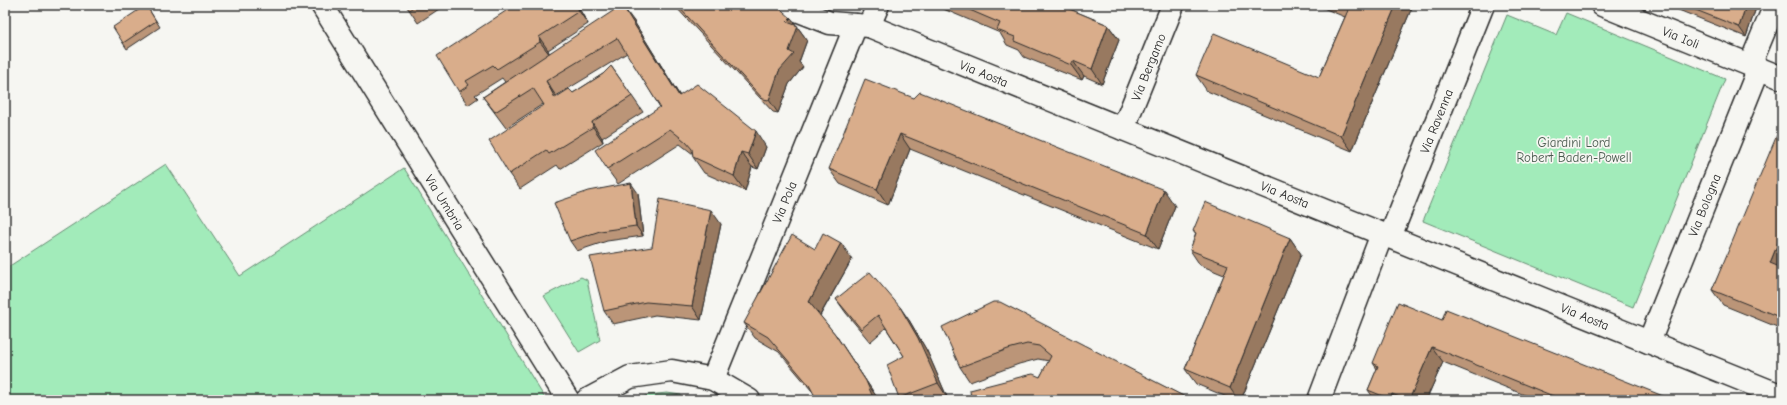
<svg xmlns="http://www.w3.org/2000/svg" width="1787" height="405" font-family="'Comic Neue',sans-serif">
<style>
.green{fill:#a2ebba;stroke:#668b72}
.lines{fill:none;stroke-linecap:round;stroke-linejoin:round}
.minor-casing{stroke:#2b2b2b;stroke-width:25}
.minor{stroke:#f6f6f2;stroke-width:22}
.wall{fill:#bb9578;stroke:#2b2b2b}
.shaded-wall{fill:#987961;stroke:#2b2b2b}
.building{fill:#d9ad8b;stroke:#2b2b2b}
.labels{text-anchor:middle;stroke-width:3.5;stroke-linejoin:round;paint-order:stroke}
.street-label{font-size:13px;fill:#2b2b2b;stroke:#f6f6f2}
.park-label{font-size:13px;fill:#495b4f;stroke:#f6f6f2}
</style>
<rect width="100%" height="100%" fill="#f6f6f2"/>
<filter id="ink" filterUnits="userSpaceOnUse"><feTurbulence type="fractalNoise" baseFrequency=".025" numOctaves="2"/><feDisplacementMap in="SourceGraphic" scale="8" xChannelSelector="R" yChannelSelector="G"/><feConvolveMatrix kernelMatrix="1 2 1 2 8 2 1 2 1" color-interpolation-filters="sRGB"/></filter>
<g filter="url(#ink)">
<!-- green -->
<g class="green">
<polygon points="1566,13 1725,79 1633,307 1423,221 1507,15 1556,35"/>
<polygon points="166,164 240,276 404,168 546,400 5,400 5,269"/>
<polygon points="581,277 587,280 600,340 579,352 544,296"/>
<polygon points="667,393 681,395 680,400 632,400 648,395"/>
</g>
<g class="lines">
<!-- minor casing -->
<g class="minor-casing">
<g id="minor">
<polyline points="322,5 568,400"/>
<polyline points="784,5 830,23 869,26 1782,396"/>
<polyline points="1602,5 1782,78"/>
<polyline points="869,26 878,5"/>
<polyline points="1750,65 1775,5"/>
<polyline points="1123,129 1173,5"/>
<polyline points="1390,237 1483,5"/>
<polyline points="1649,342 1759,68"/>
<polyline points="713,379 856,25"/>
<polyline points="587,400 630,377 672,371 713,379 749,400"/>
<polyline points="1319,400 1382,234"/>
</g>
</g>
<!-- minor -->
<use href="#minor" class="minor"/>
</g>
<!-- wall -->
<g class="wall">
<polygon points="146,5 160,27 127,49 123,43"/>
<polygon points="406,5 445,5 418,23"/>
<polygon points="515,5 577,5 588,24 548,50 549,53 633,20 680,96 766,147 758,169 752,167 745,191 704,173 693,157 693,154 680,144 618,184 607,169 660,107 627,53 556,96 557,97 573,93 603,74 611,66 643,112 602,138 603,142 560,169 557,165 520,189 509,174 544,105 543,104 506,128 483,97 505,82 502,78 475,95 478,98 468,105 459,92"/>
<polygon points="674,5 750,5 791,18 807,40 799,62 803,67 789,84 778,113 773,112"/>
<polygon points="934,5 1060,5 1108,25 1119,40 1102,84 1084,76 1082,80 1024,57 1019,50 1007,45 1000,33"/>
<polygon points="1316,5 1413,5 1352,151 1207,91 1196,75 1319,77 1345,17"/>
<polygon points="1666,5 1757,5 1746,37"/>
<polygon points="914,98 1175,206 1158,249 910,149 888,205 840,184 829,169"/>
<polygon points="1782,137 1782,329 1723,305 1712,290"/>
<polygon points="638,193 643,236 607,241 577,251 570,241"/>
<polygon points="721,224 701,320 655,315 613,324 604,311 652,247"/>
<polygon points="1193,231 1290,238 1301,254 1241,400 1234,400 1196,384 1185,369 1224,275 1200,265 1190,250 1196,235"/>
<polygon points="815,249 852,259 820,316 835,334 876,396 812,391 779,352 755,338 744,323"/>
<polygon points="836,299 909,320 927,351 947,397 937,400 900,400 899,398 904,356 886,328 870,342 846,313"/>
<polygon points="993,302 1191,400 971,400 1040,377 1049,361 1038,359 1019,364 970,382 960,367"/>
<polygon points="1442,320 1673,400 1537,400 1443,362 1426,400 1375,400 1368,390 1377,369 1373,363"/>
</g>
<!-- shaded-wall -->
<g class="shaded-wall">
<polygon points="576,5 577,5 588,24 579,11"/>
<polygon points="622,5 633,20 689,111 679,96"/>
<polygon points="1396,5 1413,5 1352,151 1341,136"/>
<polygon points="1746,5 1757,5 1746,37 1739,27"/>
<polygon points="791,18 807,40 799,62 803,67 789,84 778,113 769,100 779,71 789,51 787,22"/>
<polygon points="1108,25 1119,40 1102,84 1092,69"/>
<polygon points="539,37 548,50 550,55 540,42"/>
<polygon points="1073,61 1084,76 1082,80 1071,65"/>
<polygon points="546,81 556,96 566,113 555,98"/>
<polygon points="592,122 602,138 603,142 593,127"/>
<polygon points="756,131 766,147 758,169 748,154"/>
<polygon points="900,134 910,149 888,205 877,189"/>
<polygon points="741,152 752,167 745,191 734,176"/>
<polygon points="631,183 638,193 643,236 636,226"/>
<polygon points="1164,190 1175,206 1158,249 1147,234"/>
<polygon points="711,210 721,224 701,320 692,306"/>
<polygon points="1782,233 1782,274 1770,263"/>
<polygon points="1290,238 1301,254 1241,400 1238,400 1230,388"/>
<polygon points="841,243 852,259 819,317 809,302"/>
<polygon points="900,307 909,320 927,351 947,397 938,383"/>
<polygon points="835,334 876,396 878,400 874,400"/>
<polygon points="1432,347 1443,362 1426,400 1409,400"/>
<polygon points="1392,394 1396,400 1391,400 1390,399"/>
</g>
<!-- building -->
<g class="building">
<polygon points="146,5 156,21 123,43 113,27"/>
<polygon points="406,5 416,5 409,10"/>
<polygon points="515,5 576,5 579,11 539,37 540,42 497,69 493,65 466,81 469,85 459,92 437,56"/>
<polygon points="622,5 679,96 697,84 756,131 748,154 741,152 734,176 693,157 692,149 686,142 670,129 607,169 595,150 660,107 617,38 546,81 555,98 569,89 573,93 603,74 611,66 632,96 592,122 593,127 549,154 546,150 509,174 489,141 544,105 533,88 495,112 483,97"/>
<polygon points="677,5 750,5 755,7 757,5 776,5 791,18 787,22 798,26 789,51 794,54 779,71 769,100 763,99"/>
<polygon points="958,5 1060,5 1108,25 1092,69 1073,61 1071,65 1014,41 1015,37 997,30 1000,23"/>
<polygon points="1342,5 1396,5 1341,136 1196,75 1214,33 1319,77 1349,8"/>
<polygon points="1683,5 1746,5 1739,27"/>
<polygon points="865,79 914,98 920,92 1164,190 1147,234 900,134 877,189 829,169"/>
<polygon points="1777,135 1782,137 1782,233 1770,263 1782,268 1782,318 1712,290"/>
<polygon points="631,183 636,226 600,231 570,241 554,203 589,191"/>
<polygon points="660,199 711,210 692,306 646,302 604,311 590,257 652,247"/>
<polygon points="1205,202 1290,238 1230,388 1185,369 1228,265 1190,250 1196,233 1193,231"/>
<polygon points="823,233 841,243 809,302 835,334 866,381 874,400 817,400 809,385 768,337 744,323 792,235 815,249"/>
<polygon points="870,272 900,307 918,338 938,383 899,398 887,365 904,356 878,315 861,329 836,299"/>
<polygon points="993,302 1000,302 1191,400 971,400 970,390 1028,375 1033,374 1040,377 1051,356 1039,346 1027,344 1008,349 960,367 942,327"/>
<polygon points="1398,302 1442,320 1446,309 1673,400 1563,400 1432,347 1409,400 1407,400 1392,394 1390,399 1368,390 1378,366 1373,363"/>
</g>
</g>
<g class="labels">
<!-- street labels -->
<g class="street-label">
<text transform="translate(1681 37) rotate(22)" y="5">Via Ioli</text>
<text transform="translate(1148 67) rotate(-68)" y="5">Via Bergamo</text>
<text transform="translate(984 73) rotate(22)" y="5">Via Aosta</text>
<text transform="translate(1436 121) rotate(-68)" y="5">Via Ravenna</text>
<text transform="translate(1285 194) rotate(22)" y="5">Via Aosta</text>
<text transform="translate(445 202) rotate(58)" y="5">Via Umbria</text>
<text transform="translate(784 202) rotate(-68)" y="5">Via Pola</text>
<text transform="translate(1704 205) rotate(-68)" y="5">Via Bologna</text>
<text transform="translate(1585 316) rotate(22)" y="5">Via Aosta</text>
</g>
<!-- park labels -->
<g class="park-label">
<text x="1574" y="147">Giardini Lord<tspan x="1574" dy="15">Robert Baden-Powell</tspan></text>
</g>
</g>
<!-- margin -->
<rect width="1787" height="405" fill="none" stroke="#f6f6f2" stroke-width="20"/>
<rect x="10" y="10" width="1767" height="385" fill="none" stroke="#2b2b2b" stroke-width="1.5" filter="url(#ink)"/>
</svg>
